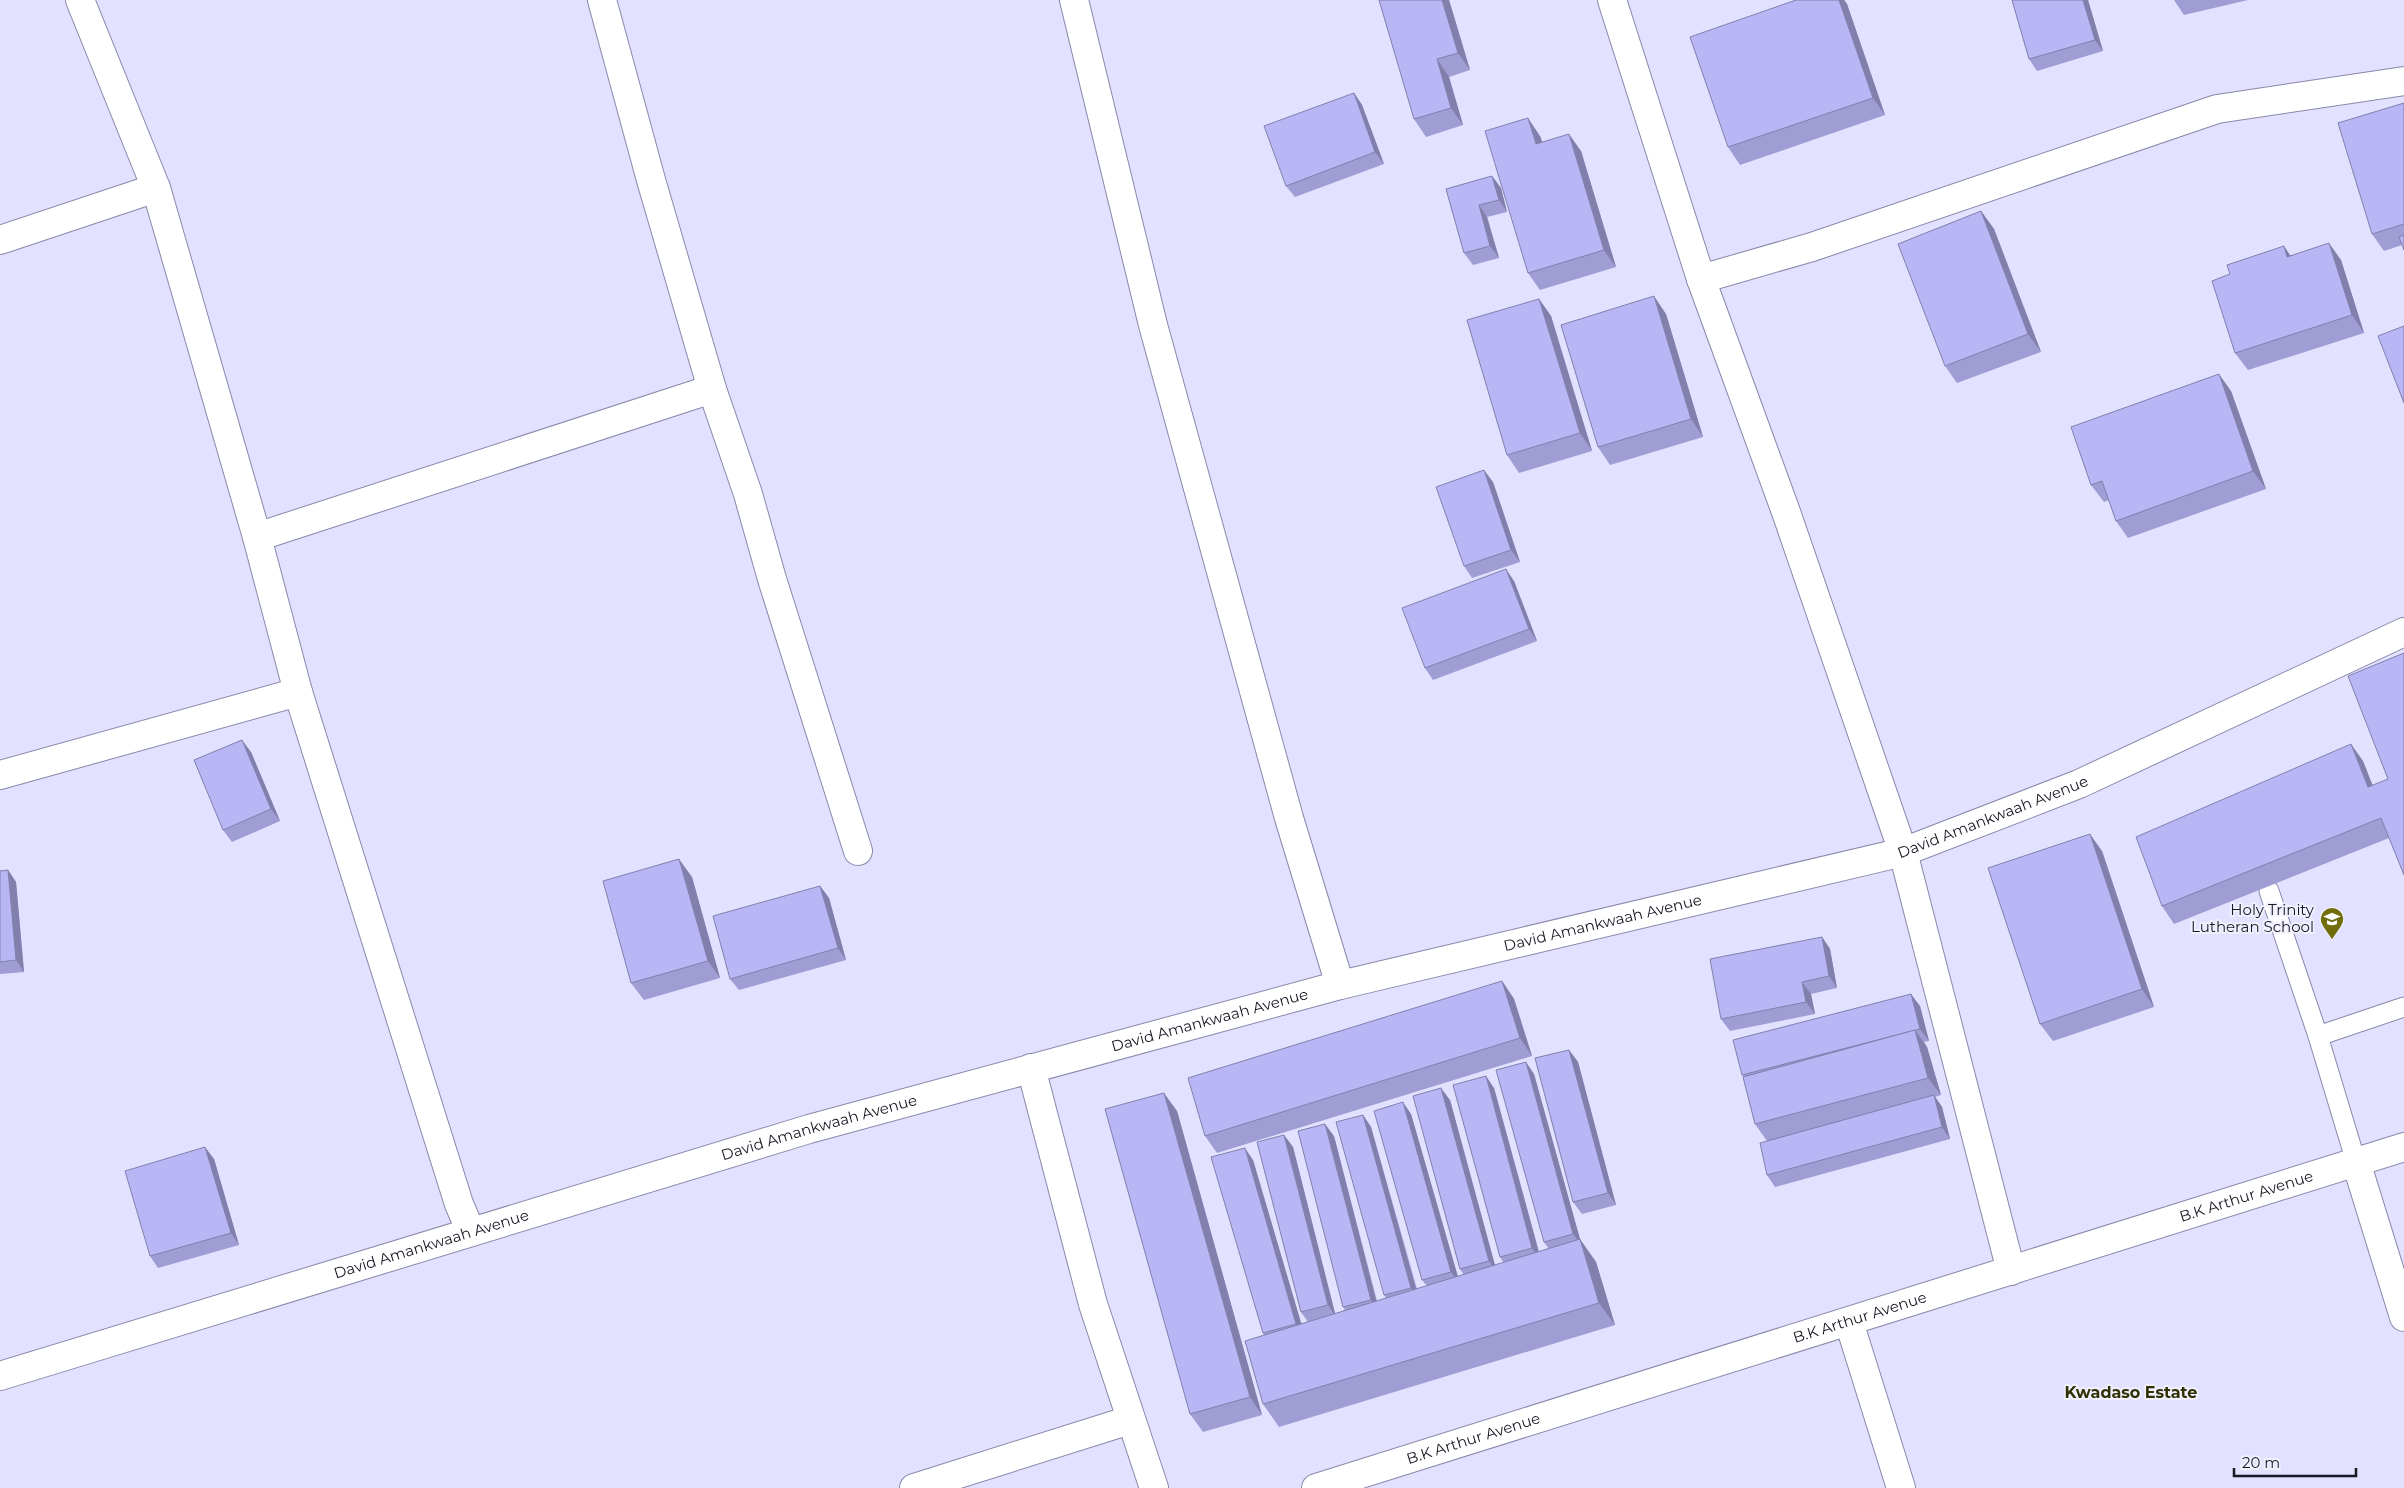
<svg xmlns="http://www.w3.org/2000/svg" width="2404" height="1488" font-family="Montserrat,sans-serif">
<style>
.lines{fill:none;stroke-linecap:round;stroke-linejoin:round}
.lane-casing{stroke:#8988aa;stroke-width:21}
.street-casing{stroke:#8988aa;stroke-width:30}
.lane{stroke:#fff;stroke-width:19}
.street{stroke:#fff;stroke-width:28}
.wall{fill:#9f9dd3}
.shaded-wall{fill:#827fac}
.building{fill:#b9b6f5;stroke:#827fac}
.labels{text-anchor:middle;stroke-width:4;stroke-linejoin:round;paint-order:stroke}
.street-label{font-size:15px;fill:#181724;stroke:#f0f0ff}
.poi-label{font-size:15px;fill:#181724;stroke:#f0f0ff;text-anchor:end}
.neighbourhood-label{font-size:16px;font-weight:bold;fill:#323005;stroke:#f0f0ff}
</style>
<rect width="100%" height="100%" fill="#e2e1ff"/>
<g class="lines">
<!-- lane casing -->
<g class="lane-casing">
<g id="lane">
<polyline points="2269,891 2318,1036"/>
<polyline points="2356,1162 2318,1036 2404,1007"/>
</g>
</g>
<!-- street casing -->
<g class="street-casing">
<g id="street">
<polyline points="80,0 156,188 257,537 298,692 459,1204 471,1232"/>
<polyline points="602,0 651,180 712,389 748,494 772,579 858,851"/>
<polyline points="1074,0 1153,325 1289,818 1340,985"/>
<polyline points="1612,0 1701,279 1786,512 1903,852 2011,1271"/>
<polyline points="0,240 156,188"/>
<polyline points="1701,279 1812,247 2217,109 2404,81"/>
<polyline points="257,537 712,389"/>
<polyline points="0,775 298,692"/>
<polyline points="1031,1068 1093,1304 1154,1488"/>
<polyline points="2356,1162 2404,1317"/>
<polyline points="1849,1322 1901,1488"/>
<path id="s1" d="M0,1376L809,1129L1340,985L1903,852L2079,784L2404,632"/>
<polyline points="914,1488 1130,1420"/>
<path id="s2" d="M1316,1488L2404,1147"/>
</g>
</g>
<!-- lane -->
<use href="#lane" class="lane"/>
<!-- street -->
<use href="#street" class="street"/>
</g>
<!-- wall -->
<g class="wall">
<polygon points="1449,0 1470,70 1449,77 1463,125 1426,137 1414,119"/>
<polygon points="1839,0 1844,0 1847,4 1885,115 1740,165 1728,147"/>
<polygon points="2012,0 2088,0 2103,51 2037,71 2029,59"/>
<polygon points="2174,0 2248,0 2184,15"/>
<polygon points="1354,93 1362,105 1384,164 1295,197 1286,186"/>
<polygon points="2404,103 2404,250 2402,245 2384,251 2372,234"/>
<polygon points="1540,136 1542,142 1581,151 1616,267 1540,290 1528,273"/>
<polygon points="1492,176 1501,188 1507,212 1487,217 1499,258 1473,265 1464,253 1446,189"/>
<polygon points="1981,211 1994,229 2041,352 1957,383 1945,366"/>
<polygon points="2290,255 2341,260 2364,333 2248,370 2235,353"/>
<polygon points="1539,299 1551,316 1592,451 1519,473 1507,455"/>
<polygon points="1666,314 1703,437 1610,465 1598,447"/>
<polygon points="2231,391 2266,489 2128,538 2116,521 2109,500 2104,502 2091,485"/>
<polygon points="1493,482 1520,562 1472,578 1464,566"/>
<polygon points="1514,581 1537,641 1433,680 1425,668"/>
<polygon points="2404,653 2389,838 2174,924 2162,906 2363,761 2373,786 2388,779"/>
<polygon points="251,752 280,821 232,842 223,830"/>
<polygon points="2102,851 2154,1007 2053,1041 2040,1024"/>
<polygon points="8,870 16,882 24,972 0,974 0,871"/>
<polygon points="692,877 720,978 644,1000 631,983"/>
<polygon points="820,886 829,898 846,960 739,990 730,979"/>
<polygon points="1822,937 1830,949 1837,988 1811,994 1815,1014 1730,1031 1721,1019"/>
<polygon points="1502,981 1514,999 1532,1056 1217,1153 1205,1136"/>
<polygon points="1920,1006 1929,1041 1924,1042 1927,1047 1941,1095 1935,1097 1942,1107 1950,1139 1775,1187 1767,1175 1767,1141 1755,1124 1743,1076 1742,1075"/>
<polygon points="1569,1050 1578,1062 1616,1205 1582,1214 1573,1202"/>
<polygon points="1534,1074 1580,1240 1596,1262 1615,1325 1279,1427 1263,1404 1264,1335 1263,1333 1253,1160 1301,1324 1308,1322 1301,1312 1284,1135 1293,1147 1335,1314 1345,1310 1343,1307 1334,1136 1377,1301 1386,1298 1384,1295 1363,1115 1371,1127 1417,1289 1427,1286 1422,1280 1411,1114 1458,1277 1464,1275 1460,1269 1450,1100 1495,1265 1504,1263 1500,1257 1494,1088 1539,1252 1549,1249 1544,1242"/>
<polygon points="1177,1111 1262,1415 1203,1432 1190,1414"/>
<polygon points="214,1159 239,1245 158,1268 150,1256"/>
</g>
<!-- shaded-wall -->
<g class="shaded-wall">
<polygon points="1442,0 1449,0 1470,70 1458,53"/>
<polygon points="1839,0 1844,0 1847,4 1885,115 1873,98"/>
<polygon points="2083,0 2088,0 2103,51 2095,40"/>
<polygon points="1437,59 1449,77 1463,125 1451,108"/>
<polygon points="1354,93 1362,105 1384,164 1375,152"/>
<polygon points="1528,118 1540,136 1549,161 1536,144"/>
<polygon points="1569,134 1581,151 1616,267 1604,250"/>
<polygon points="1492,176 1501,188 1507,212 1499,200"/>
<polygon points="1479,205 1487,217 1499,258 1490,246"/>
<polygon points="1981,211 1994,229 2041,352 2028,334"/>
<polygon points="2329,243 2341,260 2364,333 2352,315"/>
<polygon points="2284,246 2296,264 2287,257"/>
<polygon points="1654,296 1666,314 1703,437 1691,419"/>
<polygon points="1539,299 1551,316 1592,451 1580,433"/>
<polygon points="2219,374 2231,391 2266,489 2253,471"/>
<polygon points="1484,470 1493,482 1520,562 1511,550"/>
<polygon points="1506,569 1514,581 1537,641 1529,629"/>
<polygon points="242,740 251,752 280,821 271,809"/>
<polygon points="2351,744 2363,761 2380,805 2368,787"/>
<polygon points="2090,834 2102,851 2154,1007 2142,989"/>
<polygon points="679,859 692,877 720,978 708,961"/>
<polygon points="8,870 16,882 24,972 16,960"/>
<polygon points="820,886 829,898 846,960 838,948"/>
<polygon points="1822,937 1830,949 1837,988 1829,976"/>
<polygon points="1502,981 1514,999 1532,1056 1520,1038"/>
<polygon points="1802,982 1811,994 1815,1014 1806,1002"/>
<polygon points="1911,994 1920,1006 1929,1041 1920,1029"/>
<polygon points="1915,1030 1927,1047 1941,1095 1928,1078"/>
<polygon points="1569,1050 1578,1062 1616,1205 1608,1193"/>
<polygon points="1526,1062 1534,1074 1582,1246 1573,1234"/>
<polygon points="1486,1076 1494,1088 1541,1260 1532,1248"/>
<polygon points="1441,1088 1450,1100 1497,1273 1489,1261"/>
<polygon points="1164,1093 1177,1111 1262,1415 1250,1397"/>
<polygon points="1934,1095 1942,1107 1950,1139 1942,1127"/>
<polygon points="1403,1102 1411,1114 1460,1284 1451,1272"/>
<polygon points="1363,1115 1371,1127 1419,1300 1411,1288"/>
<polygon points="1325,1124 1334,1136 1379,1312 1371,1300"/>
<polygon points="1284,1135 1293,1147 1336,1317 1328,1305"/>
<polygon points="205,1147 214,1159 239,1245 231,1233"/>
<polygon points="1245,1148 1253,1160 1305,1336 1296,1324"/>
<polygon points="1580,1239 1596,1262 1615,1325 1599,1303"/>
</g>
<!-- building -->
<g class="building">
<polygon points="1379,0 1442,0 1458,53 1437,59 1451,108 1414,119"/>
<polygon points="1796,0 1839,0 1873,98 1728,147 1690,37"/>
<polygon points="2012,0 2083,0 2095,40 2029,59"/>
<polygon points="1354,93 1375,152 1286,186 1264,126"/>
<polygon points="2404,103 2404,224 2372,234 2338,123"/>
<polygon points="1528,118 1536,144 1569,134 1604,250 1528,273 1485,131"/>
<polygon points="1492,176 1499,200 1479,205 1490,246 1464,253 1446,189"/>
<polygon points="1981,211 2028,334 1945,366 1898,244"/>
<polygon points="2404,235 2404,250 2399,237"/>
<polygon points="2329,243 2352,315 2235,353 2212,281 2230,274 2227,265 2284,246 2287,257"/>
<polygon points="1654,296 1691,419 1598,447 1561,325"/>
<polygon points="1539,299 1580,433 1507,455 1467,320"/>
<polygon points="2404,326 2404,403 2378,336"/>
<polygon points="2219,374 2253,471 2116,521 2102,481 2091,485 2071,427"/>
<polygon points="1484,470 1511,550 1464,566 1436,487"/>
<polygon points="1506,569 1529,629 1425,668 1402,608"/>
<polygon points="2404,653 2404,875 2381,818 2162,906 2136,837 2351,744 2368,787 2388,779 2348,676"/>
<polygon points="242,740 271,809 223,830 194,760"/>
<polygon points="2090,834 2142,989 2040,1024 1988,868"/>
<polygon points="679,859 708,961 631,983 603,881"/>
<polygon points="8,870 16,960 0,962 0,871"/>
<polygon points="820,886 838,948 730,979 713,916"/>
<polygon points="1822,937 1829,976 1802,982 1806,1002 1721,1019 1710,959"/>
<polygon points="1502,981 1520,1038 1205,1136 1188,1078"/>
<polygon points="1911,994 1920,1029 1742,1075 1733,1040"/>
<polygon points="1915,1030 1928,1078 1755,1124 1743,1077"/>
<polygon points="1569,1050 1608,1193 1573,1202 1535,1058"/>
<polygon points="1526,1062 1573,1234 1544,1242 1496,1070"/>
<polygon points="1486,1076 1532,1248 1500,1257 1453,1085"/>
<polygon points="1441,1088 1489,1261 1460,1269 1413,1096"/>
<polygon points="1164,1093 1250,1397 1190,1414 1105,1109"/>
<polygon points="1934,1095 1942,1127 1767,1175 1760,1143"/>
<polygon points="1403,1102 1451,1272 1422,1280 1374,1111"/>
<polygon points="1363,1115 1411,1288 1384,1295 1336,1122"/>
<polygon points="1325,1124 1371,1300 1343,1307 1298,1131"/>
<polygon points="1284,1135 1328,1305 1301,1312 1257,1142"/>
<polygon points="205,1147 231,1233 150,1256 125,1171"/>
<polygon points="1245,1148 1296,1324 1263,1333 1211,1157"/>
<polygon points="1580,1239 1599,1303 1263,1404 1245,1341"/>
</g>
<!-- icons -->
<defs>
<g id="school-pin" transform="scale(1.25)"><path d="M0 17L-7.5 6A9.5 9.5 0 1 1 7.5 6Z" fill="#716d0b" stroke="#f0f0ff"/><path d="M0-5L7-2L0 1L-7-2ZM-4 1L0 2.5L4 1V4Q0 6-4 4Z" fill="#fff"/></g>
</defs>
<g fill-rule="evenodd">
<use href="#school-pin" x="2332" y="919"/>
</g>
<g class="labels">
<!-- street labels -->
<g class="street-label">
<text dy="5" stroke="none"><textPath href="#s1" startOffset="2071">David Amankwaah Avenue</textPath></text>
<text dy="5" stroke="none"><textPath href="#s1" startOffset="1666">David Amankwaah Avenue</textPath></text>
<text dy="5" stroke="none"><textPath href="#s1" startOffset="1261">David Amankwaah Avenue</textPath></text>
<text dy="5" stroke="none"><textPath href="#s1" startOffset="856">David Amankwaah Avenue</textPath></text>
<text dy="5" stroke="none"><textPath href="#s2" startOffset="975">B.K Arthur Avenue</textPath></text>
<text dy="5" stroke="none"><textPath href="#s1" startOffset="451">David Amankwaah Avenue</textPath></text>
<text dy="5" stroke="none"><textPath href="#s2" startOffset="570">B.K Arthur Avenue</textPath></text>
<text dy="5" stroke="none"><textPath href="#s2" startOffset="165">B.K Arthur Avenue</textPath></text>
</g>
<!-- poi labels -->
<g class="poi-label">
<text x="2314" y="915">Holy Trinity<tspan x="2314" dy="17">Lutheran School</tspan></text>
</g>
<!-- neighbourhood labels -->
<g class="neighbourhood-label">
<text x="2131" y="1398">Kwadaso Estate</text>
</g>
</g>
<!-- scale -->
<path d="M2234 1468v8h122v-8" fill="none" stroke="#181724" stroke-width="2.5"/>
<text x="2242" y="1468" font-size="15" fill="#181724" stroke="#f0f0ff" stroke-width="4" paint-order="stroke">20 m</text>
</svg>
